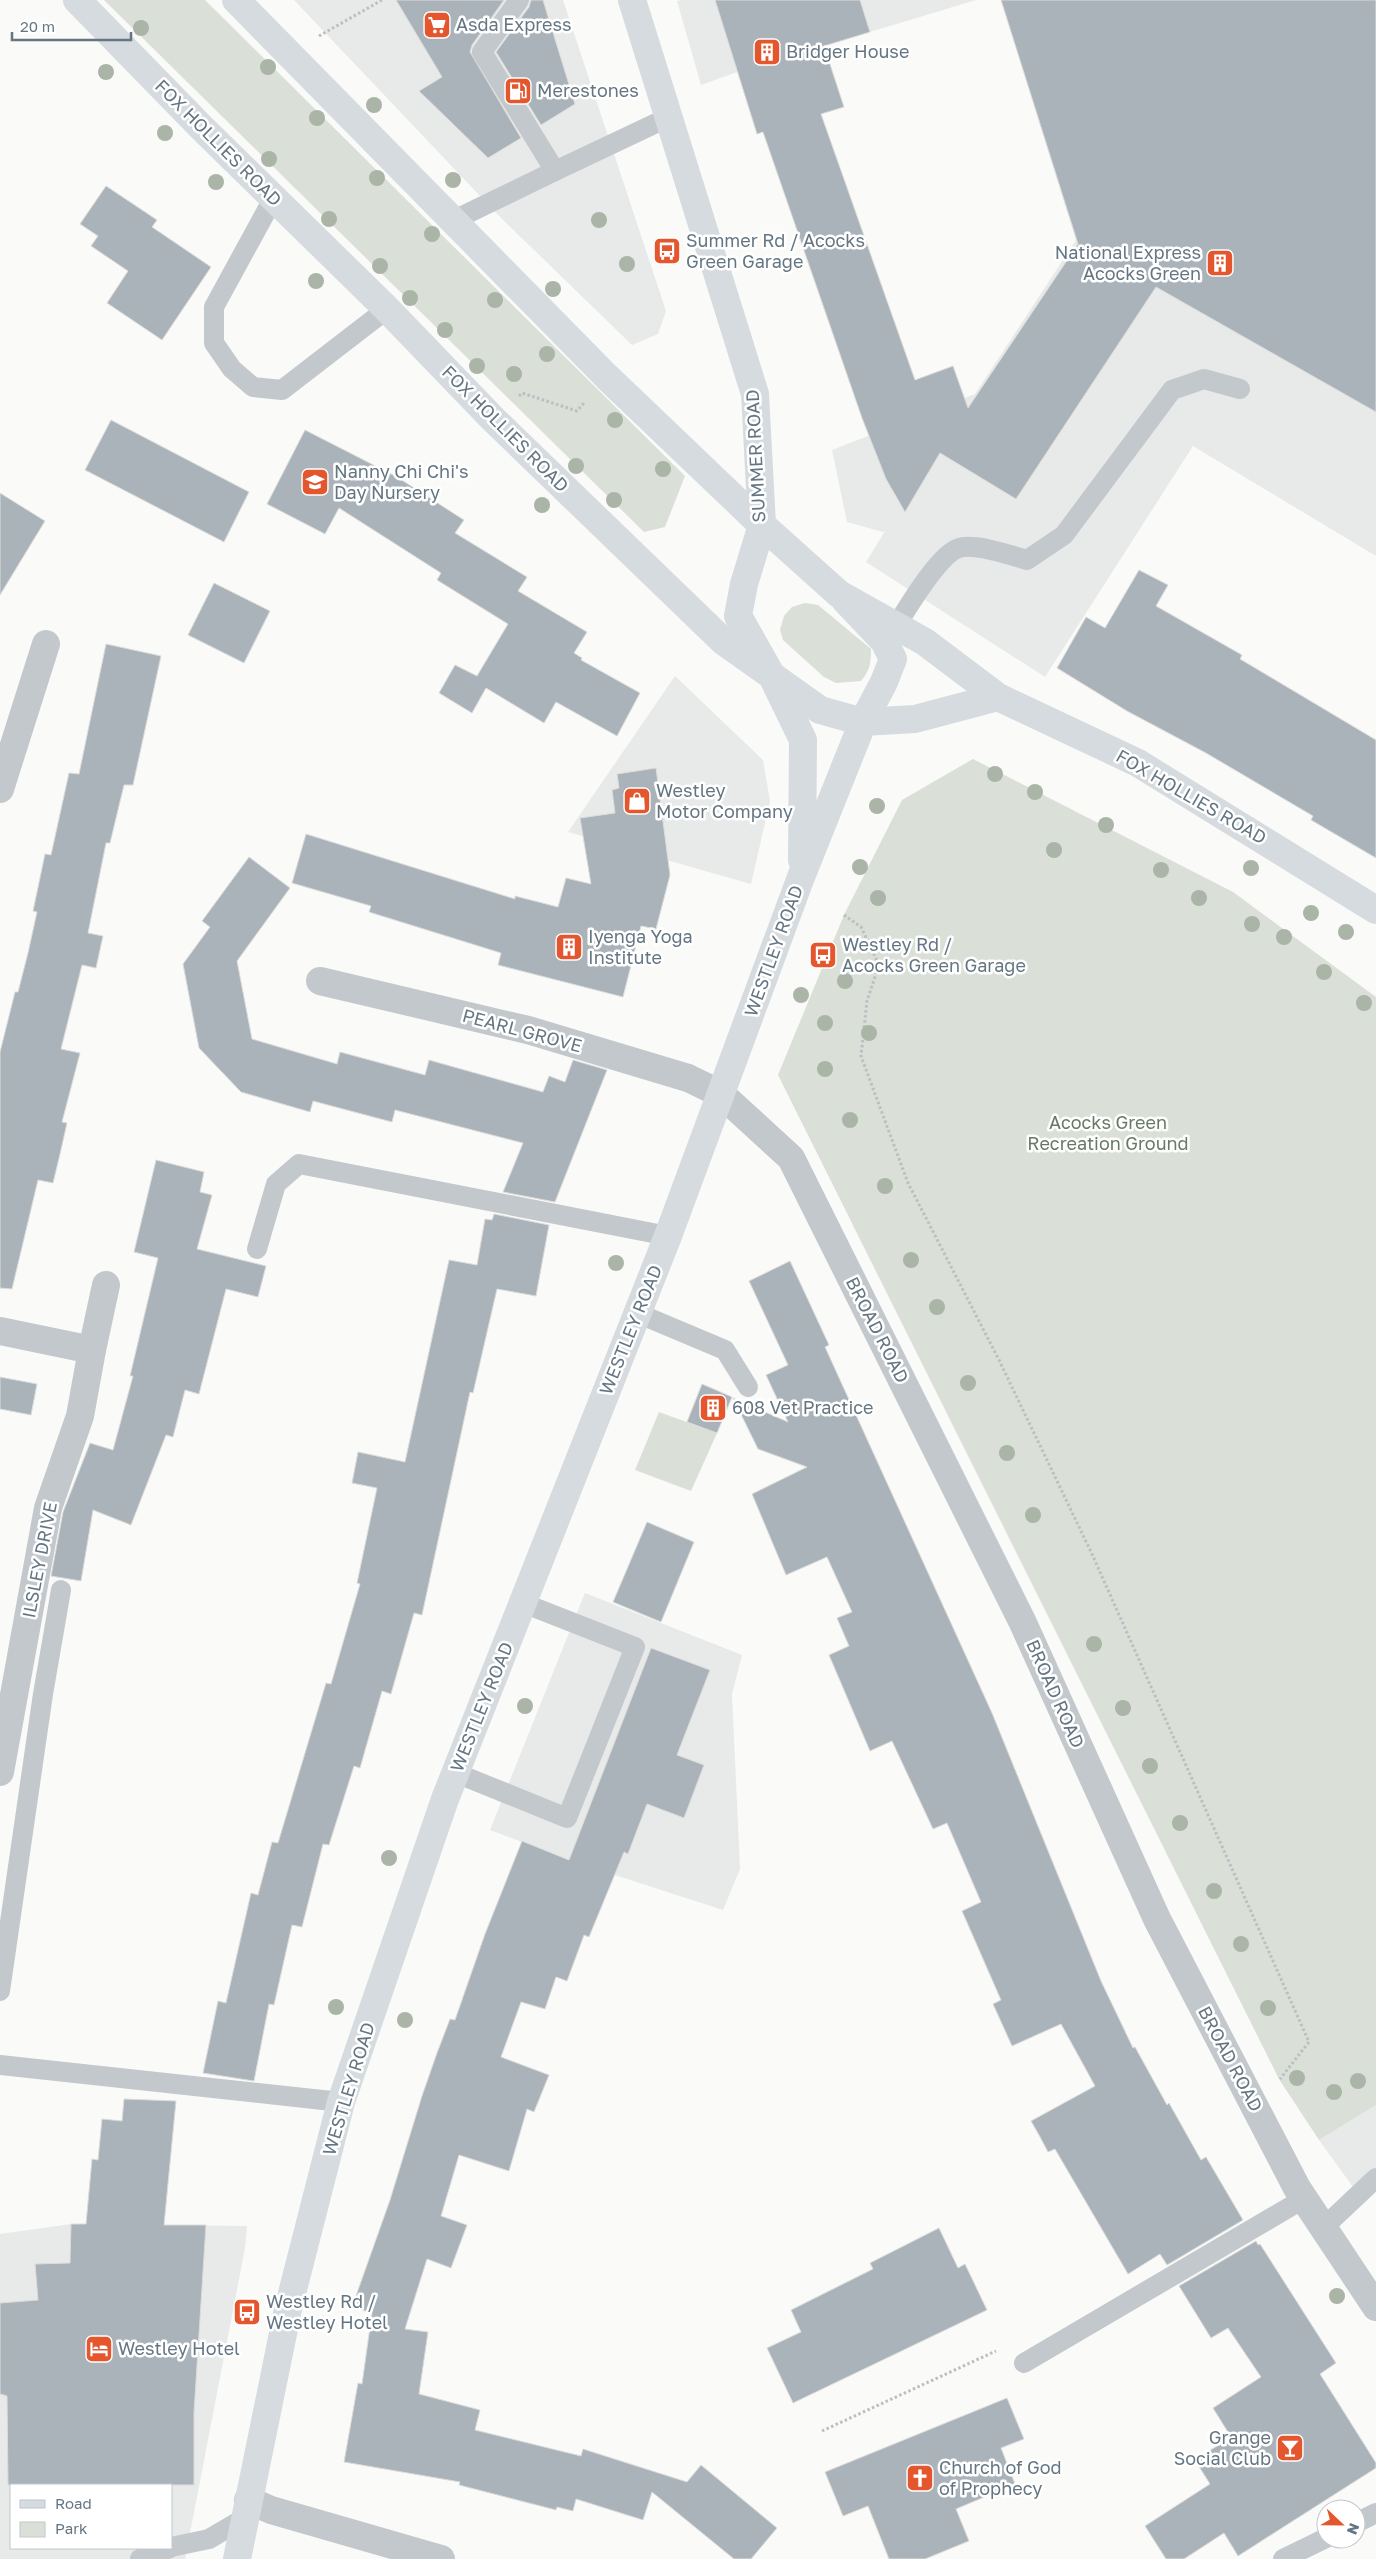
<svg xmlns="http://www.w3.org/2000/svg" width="1376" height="2559" font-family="'Golos Text',sans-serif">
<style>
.built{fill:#e8e9e9;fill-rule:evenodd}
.green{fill:#dadfd7}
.building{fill:#aab3b9;stroke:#dcdcda}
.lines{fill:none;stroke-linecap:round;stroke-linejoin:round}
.path{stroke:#bbbfc2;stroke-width:3;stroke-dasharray:2.5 2.5;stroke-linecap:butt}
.service{stroke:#c3c8cc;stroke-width:20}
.minor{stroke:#c3c8cc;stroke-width:28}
.secondary{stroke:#d6dbdf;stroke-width:28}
.primary{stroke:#d6dbdf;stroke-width:28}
.tree{fill:#aab4a7}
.labels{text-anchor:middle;stroke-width:5;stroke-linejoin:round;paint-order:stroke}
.poi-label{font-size:18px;fill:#657683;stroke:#fff;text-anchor:start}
.street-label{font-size:18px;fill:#657683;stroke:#fff}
.park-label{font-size:18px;fill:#687a64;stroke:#fff}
</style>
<rect width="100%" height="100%" fill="#fafaf8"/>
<!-- built -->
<g class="built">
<polygon points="294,0 563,0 666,311 658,334 632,345 499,216"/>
<polygon points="682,0 976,0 737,72 701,85 677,1"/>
<polygon points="1001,0 1376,0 1376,556 1193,446 1045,677 866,562 885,531 883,532 847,522 832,450 975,394 1076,240"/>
<polygon points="675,676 763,760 770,801 751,884 568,832"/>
<polygon points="585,1593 742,1655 732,1694 740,1869 723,1910 584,1865 490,1830"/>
<polygon points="1376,2105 1376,2185 1361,2198 1319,2140"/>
<path d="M71,2224L247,2226L245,2248L185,2559H0V2234ZM11,2485H171V2548H11Z"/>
</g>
<!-- green -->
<g class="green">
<polygon points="104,0 205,0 685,476 665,527 644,532"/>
<path d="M805,603L818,605L871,649C871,663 870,670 861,681L836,683L824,677L783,640L780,630L784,616L792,607Z"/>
<polygon points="973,759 1233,892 1376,997 1376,2105 1319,2140 1279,2079 778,1075 844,915 902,800"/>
<polygon points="659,1412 717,1433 691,1491 635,1470"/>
</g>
<!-- building -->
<g class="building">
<polygon points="396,0 504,0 472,45 470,52 521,138 488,158 419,91 442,77"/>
<polygon points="531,0 543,0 575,104 541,125 496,52 529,7"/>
<polygon points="715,0 860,0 870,32 824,46 844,107 821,114 915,380 953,366 968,408 1078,244 1001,0 1376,0 1376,412 1156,287 1016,499 940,453 905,512 886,479 862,418 763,132 757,134"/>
<polygon points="106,186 157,220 152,227 211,267 162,340 107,303 128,271 91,246 98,236 80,224"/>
<polygon points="111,420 249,492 224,542 85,470"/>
<polygon points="305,430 397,477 464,520 455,533 527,577 518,591 587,632 574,653 582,658 581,660 640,693 617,736 556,702 544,723 486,688 472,713 439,693 455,665 477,676 508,624 437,580 441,573 339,508 325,534 267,504"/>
<polygon points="0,493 45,521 0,595"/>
<polygon points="1139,570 1168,585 1156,606 1242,655 1240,659 1376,740 1376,858 1311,820 1313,816 1206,753 1127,711 1057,668 1086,617 1105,628"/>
<polygon points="214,583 270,611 244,663 188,635"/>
<polygon points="106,644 161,656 133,785 124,785 110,843 106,843 88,933 103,936 96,968 82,965 61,1049 80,1053 62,1122 67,1123 60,1154 53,1183 38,1180 12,1289 0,1288 0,1052 15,992 18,992 28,953 37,912 33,911 45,854 51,855 69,773 79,774"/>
<polygon points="656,768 670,875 656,929 641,926 623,997 498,965 501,953 369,912 371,906 292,883 306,834 515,899 515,896 558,907 566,878 591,884 580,818 615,813 612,790 619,788 617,774"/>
<polygon points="249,857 290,888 237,961 252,1039 337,1064 340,1052 425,1075 429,1060 543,1092 549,1076 565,1082 573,1060 607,1070 555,1202 503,1192 523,1143 395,1110 392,1122 313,1101 310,1112 241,1092 199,1048 183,964 210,927 202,921"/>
<polygon points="156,1160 204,1172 200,1192 212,1195 197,1249 266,1266 258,1297 226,1289 199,1394 185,1390 173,1437 166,1435 131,1525 93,1510 81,1581 51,1576 63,1512 90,1443 113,1450 133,1376 130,1376 158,1258 134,1252"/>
<polygon points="494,1214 549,1225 536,1296 497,1289 473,1393 470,1392 422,1615 414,1613 391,1694 382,1691 360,1768 354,1766 329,1845 323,1844 302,1927 292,1925 274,2005 269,2004 254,2081 203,2073 218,2001 226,2003 251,1893 258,1895 272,1842 278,1843 326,1683 331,1684 360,1584 357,1583 377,1488 352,1483 358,1452 405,1462 449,1260 477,1265 485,1219 492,1220"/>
<polygon points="790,1261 829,1345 825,1347 992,1713 1101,1981 1133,2048 1135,2047 1167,2105 1169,2103 1201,2160 1206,2157 1243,2220 1167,2265 1160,2254 1128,2274 1055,2149 1048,2152 1039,2135 1031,2121 1095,2086 1061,2024 1012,2046 993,2004 1001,2000 962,1911 981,1902 947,1823 933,1829 892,1741 870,1751 829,1655 849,1646 837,1618 852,1612 827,1557 786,1575 752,1494 807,1467 758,1449 733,1398 788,1422 766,1375 788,1365 749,1281"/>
<polygon points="0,1377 37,1384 31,1415 0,1409"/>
<polygon points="702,1384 732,1397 717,1433 687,1422"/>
<polygon points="647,1522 694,1542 661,1622 613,1602"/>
<polygon points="651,1648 710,1670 677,1755 704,1765 684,1818 647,1804 628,1854 624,1852 589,1937 584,1935 567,1981 556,1977 545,2009 521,2002 501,2057 549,2075 534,2112 527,2109 509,2171 459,2155 441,2216 467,2225 451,2268 427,2259 405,2329 428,2332 419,2394 480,2410 475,2430 581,2456 583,2449 687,2482 701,2465 777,2528 751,2559 734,2559 652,2492 643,2520 576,2499 573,2511 557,2507 556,2510 459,2485 460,2482 344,2462 358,2383 362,2384 372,2313 352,2307 390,2200 422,2096 437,2053 450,2019 455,2020 485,1934 522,1841 569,1860"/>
<polygon points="124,2099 176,2101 164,2225 206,2225 194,2413 194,2485 8,2485 7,2396 0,2394 0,2303 38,2300 35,2264 70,2263 71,2224 86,2224 92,2159 98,2160 102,2119 122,2121"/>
<polygon points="939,2228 958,2268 965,2264 987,2310 793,2403 767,2348 801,2332 791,2310 873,2269 870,2263"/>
<polygon points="1256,2241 1258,2245 1260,2244 1336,2363 1320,2374 1376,2463 1376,2468 1238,2556 1224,2533 1184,2559 1166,2559 1145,2526 1210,2484 1195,2460 1231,2437 1213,2408 1261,2377 1228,2328 1211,2338 1179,2286"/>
<polygon points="1007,2398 1024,2439 1001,2448 1015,2484 956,2509 969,2541 925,2559 889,2559 868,2506 843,2516 825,2472"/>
</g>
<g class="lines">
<!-- path -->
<g class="path">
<polyline points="319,36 382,0"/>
<polyline points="519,396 522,393 577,411 585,402"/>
<polyline points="844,915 861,927 879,965 867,1001 861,1056 908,1183 999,1360 1092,1554 1309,2042 1280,2079"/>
<polyline points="822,2431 996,2351"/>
</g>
<!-- service -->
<g class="service">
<polyline points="519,0 482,52 555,171 669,117"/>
<polyline points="273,199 214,307 214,343 232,369 253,387 282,390 387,309"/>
<polyline points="452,221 555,171"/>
<path d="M896,626C908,607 939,554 959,548C974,543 1011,555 1027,560L1064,535L1172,390L1204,379L1240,389"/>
<polyline points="257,1249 276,1184 299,1164 668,1236"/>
<polyline points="637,1313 725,1350 748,1387"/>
<polyline points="456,1773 567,1818 635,1647 523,1603"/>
<polyline points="0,1991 43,1694 61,1590"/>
<polyline points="0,2065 341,2102"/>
<polyline points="1324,2227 1376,2178"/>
<polyline points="1024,2363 1305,2198"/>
<polyline points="1356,2523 1376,2513"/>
<polyline points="171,2547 209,2539 245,2518"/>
<polyline points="140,2559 170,2548"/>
<polyline points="1283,2559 1326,2538"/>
</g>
<!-- minor -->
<g class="minor">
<polyline points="0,789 46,644"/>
<polyline points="320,981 528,1030 688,1078 721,1094 791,1158 1023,1623 1157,1919 1297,2188 1376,2307"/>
<polyline points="0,1331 92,1350 106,1285"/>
<polyline points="0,1772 48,1508 80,1416 92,1350"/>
<polyline points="248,2500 271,2510 441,2559"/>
</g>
<!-- secondary -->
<g class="secondary">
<polyline points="632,0 755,394 762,525 744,584 738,616 773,678 803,740 802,860"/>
<polyline points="237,2559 288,2309 341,2102 445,1799 668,1236 801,877 863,722 884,682 893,659 884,641 845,600"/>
</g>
<!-- primary -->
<g class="primary">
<polyline points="77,0 203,129 387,309 493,419 723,641 820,710 863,722 915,719 998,697"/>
<polyline points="236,0 607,377 762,525 839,594 925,642 998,697 1138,763 1376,910"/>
</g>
</g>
<!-- trees -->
<g class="tree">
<circle cx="141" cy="28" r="8"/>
<circle cx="268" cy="67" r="8"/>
<circle cx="106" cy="72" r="8"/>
<circle cx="374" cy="105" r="8"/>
<circle cx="317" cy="118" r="8"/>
<circle cx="165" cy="133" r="8"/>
<circle cx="269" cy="159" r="8"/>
<circle cx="377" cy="178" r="8"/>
<circle cx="453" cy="180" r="8"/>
<circle cx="216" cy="182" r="8"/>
<circle cx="329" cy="219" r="8"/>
<circle cx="599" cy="220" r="8"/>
<circle cx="432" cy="234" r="8"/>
<circle cx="627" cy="264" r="8"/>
<circle cx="380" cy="266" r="8"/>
<circle cx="316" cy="281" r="8"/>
<circle cx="553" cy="289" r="8"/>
<circle cx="410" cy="298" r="8"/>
<circle cx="495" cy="300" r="8"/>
<circle cx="445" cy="330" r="8"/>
<circle cx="547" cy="354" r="8"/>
<circle cx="477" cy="366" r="8"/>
<circle cx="514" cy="374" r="8"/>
<circle cx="615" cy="420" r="8"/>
<circle cx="576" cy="466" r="8"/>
<circle cx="663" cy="469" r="8"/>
<circle cx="614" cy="500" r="8"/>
<circle cx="542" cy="505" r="8"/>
<circle cx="995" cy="774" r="8"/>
<circle cx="1035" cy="792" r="8"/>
<circle cx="877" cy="806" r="8"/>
<circle cx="1106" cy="825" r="8"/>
<circle cx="1054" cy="850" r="8"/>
<circle cx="860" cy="867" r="8"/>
<circle cx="1251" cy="868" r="8"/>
<circle cx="1161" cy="870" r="8"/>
<circle cx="878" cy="898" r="8"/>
<circle cx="1199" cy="898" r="8"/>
<circle cx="1311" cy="913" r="8"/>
<circle cx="1252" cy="924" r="8"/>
<circle cx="1346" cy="932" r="8"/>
<circle cx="1284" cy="937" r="8"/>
<circle cx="1324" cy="972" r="8"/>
<circle cx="845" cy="981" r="8"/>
<circle cx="801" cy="995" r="8"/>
<circle cx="1364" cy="1003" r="8"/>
<circle cx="825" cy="1023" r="8"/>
<circle cx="869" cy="1033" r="8"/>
<circle cx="825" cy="1069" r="8"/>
<circle cx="850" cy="1120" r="8"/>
<circle cx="885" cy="1186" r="8"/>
<circle cx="911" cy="1260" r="8"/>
<circle cx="616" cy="1263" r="8"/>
<circle cx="937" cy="1307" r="8"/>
<circle cx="968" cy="1383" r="8"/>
<circle cx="1007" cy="1453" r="8"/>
<circle cx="1033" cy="1515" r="8"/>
<circle cx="1094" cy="1644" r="8"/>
<circle cx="525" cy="1706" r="8"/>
<circle cx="1123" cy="1708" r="8"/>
<circle cx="1150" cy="1766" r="8"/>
<circle cx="1180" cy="1823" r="8"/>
<circle cx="389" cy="1858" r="8"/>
<circle cx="1214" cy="1891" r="8"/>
<circle cx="1241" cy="1944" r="8"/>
<circle cx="336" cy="2007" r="8"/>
<circle cx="1268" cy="2008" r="8"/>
<circle cx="405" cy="2020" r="8"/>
<circle cx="1297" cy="2078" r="8"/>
<circle cx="1358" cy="2081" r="8"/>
<circle cx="1334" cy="2092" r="8"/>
<circle cx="1337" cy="2296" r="8"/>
</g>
<!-- icons -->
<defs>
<g id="supermarket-square" transform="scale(1.4375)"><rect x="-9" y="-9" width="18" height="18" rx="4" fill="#e4572e" stroke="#fff"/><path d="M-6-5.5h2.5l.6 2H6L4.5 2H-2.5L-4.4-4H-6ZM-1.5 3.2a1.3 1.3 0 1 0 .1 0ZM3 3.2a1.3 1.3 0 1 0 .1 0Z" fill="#fff"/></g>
<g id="building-square" transform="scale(1.4375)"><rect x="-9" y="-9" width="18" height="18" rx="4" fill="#e4572e" stroke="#fff"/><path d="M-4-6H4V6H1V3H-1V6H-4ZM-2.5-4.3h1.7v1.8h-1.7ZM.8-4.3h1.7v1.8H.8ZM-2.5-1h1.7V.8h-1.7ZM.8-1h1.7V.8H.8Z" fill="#fff"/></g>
<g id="fuel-square" transform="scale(1.4375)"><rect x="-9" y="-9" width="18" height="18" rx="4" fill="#e4572e" stroke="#fff"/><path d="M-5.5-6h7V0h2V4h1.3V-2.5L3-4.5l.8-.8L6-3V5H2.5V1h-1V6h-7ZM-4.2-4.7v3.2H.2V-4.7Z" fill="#fff"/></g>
<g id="bus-square" transform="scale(1.4375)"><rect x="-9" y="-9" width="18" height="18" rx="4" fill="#e4572e" stroke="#fff"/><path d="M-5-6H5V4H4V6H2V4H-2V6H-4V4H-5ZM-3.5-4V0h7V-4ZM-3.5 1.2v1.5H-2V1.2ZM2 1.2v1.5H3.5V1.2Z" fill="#fff"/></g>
<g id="school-square" transform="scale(1.4375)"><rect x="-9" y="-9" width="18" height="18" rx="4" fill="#e4572e" stroke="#fff"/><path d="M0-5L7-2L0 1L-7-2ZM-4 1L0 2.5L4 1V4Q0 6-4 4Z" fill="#fff"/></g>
<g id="shop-square" transform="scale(1.4375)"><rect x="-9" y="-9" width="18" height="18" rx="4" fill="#e4572e" stroke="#fff"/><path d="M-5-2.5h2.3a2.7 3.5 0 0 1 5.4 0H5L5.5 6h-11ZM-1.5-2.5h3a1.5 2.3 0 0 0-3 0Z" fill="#fff"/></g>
<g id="hotel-square" transform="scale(1.4375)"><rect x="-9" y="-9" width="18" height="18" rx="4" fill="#e4572e" stroke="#fff"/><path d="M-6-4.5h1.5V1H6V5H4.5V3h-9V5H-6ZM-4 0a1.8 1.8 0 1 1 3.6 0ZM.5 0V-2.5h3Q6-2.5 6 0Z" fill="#fff"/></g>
<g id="bar-square" transform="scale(1.4375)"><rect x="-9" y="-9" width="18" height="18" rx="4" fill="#e4572e" stroke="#fff"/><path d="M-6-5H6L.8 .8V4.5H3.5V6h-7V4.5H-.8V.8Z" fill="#fff"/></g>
<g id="church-square" transform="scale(1.4375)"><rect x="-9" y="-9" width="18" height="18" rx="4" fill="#e4572e" stroke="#fff"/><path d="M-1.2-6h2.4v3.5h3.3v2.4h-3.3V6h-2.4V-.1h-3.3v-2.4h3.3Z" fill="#fff"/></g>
</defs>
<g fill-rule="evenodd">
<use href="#supermarket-square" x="437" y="25"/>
<use href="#building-square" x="767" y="52"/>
<use href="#fuel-square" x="518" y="91"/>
<use href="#bus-square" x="667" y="251"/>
<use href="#building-square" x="1220" y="263"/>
<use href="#school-square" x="315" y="482"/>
<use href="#shop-square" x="637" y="801"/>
<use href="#building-square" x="569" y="947"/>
<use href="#bus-square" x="823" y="955"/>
<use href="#building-square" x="713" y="1408"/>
<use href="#bus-square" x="247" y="2312"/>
<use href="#hotel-square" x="99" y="2349"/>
<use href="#bar-square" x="1290" y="2448"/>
<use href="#church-square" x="920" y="2478"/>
</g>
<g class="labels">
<!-- poi labels -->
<g class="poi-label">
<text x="456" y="31">Asda Express</text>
<text x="786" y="58">Bridger House</text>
<text x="537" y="97">Merestones</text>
<text x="686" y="247">Summer Rd / Acocks<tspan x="686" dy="21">Green Garage</tspan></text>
<text x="1201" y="259" text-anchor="end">National Express<tspan x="1201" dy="21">Acocks Green</tspan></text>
<text x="334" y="478">Nanny Chi Chi's<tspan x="334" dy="21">Day Nursery</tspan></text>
<text x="656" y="797">Westley<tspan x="656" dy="21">Motor Company</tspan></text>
<text x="588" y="943">Iyenga Yoga<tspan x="588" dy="21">Institute</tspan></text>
<text x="842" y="951">Westley Rd /<tspan x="842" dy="21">Acocks Green Garage</tspan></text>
<text x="732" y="1414">608 Vet Practice</text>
<text x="266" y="2308">Westley Rd /<tspan x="266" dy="21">Westley Hotel</tspan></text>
<text x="118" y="2355">Westley Hotel</text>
<text x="1271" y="2444" text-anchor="end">Grange<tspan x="1271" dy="21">Social Club</tspan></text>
<text x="939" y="2474">Church of God<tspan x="939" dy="21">of Prophecy</tspan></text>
</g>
<!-- street labels -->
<g class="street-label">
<text transform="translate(218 143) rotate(45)" y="6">FOX HOLLIES ROAD</text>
<text transform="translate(505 429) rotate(45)" y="6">FOX HOLLIES ROAD</text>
<text transform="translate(756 456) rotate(-93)" y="6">SUMMER ROAD</text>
<text transform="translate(1191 797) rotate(30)" y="6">FOX HOLLIES ROAD</text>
<text transform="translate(774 951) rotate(-70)" y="6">WESTLEY ROAD</text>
<text transform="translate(522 1031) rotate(15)" y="6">PEARL GROVE</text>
<text transform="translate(631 1330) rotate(-68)" y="6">WESTLEY ROAD</text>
<text transform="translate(877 1330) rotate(63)" y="6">BROAD ROAD</text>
<text transform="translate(40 1560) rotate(-79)" y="6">ILSLEY DRIVE</text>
<text transform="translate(1055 1694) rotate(66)" y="6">BROAD ROAD</text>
<text transform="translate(482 1707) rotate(-68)" y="6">WESTLEY ROAD</text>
<text transform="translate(1230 2059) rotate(62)" y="6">BROAD ROAD</text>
<text transform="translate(349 2089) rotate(-73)" y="6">WESTLEY ROAD</text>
</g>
<!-- park labels -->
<g class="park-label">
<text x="1108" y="1129">Acocks Green<tspan x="1108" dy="21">Recreation Ground</tspan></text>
</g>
</g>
<!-- legend -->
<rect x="10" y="2484" width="162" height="65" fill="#ffffff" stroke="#c1c8cd"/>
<rect x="20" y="2500" width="25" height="8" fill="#d6dbdf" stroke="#c1c8cd"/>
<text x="55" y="2509" font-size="15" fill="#657683">Road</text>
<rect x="20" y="2522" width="25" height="15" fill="#dadfd7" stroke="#c1c8cd"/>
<text x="55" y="2534" font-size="15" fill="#657683">Park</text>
<!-- north arrow -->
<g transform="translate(1341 2524) rotate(112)"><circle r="24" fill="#ffffff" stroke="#c1c8cd"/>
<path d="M0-4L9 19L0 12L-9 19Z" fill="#e4572e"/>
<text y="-8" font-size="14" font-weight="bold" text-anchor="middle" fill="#657683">N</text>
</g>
<!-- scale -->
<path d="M12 32v8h119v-8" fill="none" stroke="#657683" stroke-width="2.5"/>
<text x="20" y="32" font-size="15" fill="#657683" stroke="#ffffff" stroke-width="4" paint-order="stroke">20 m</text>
</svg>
